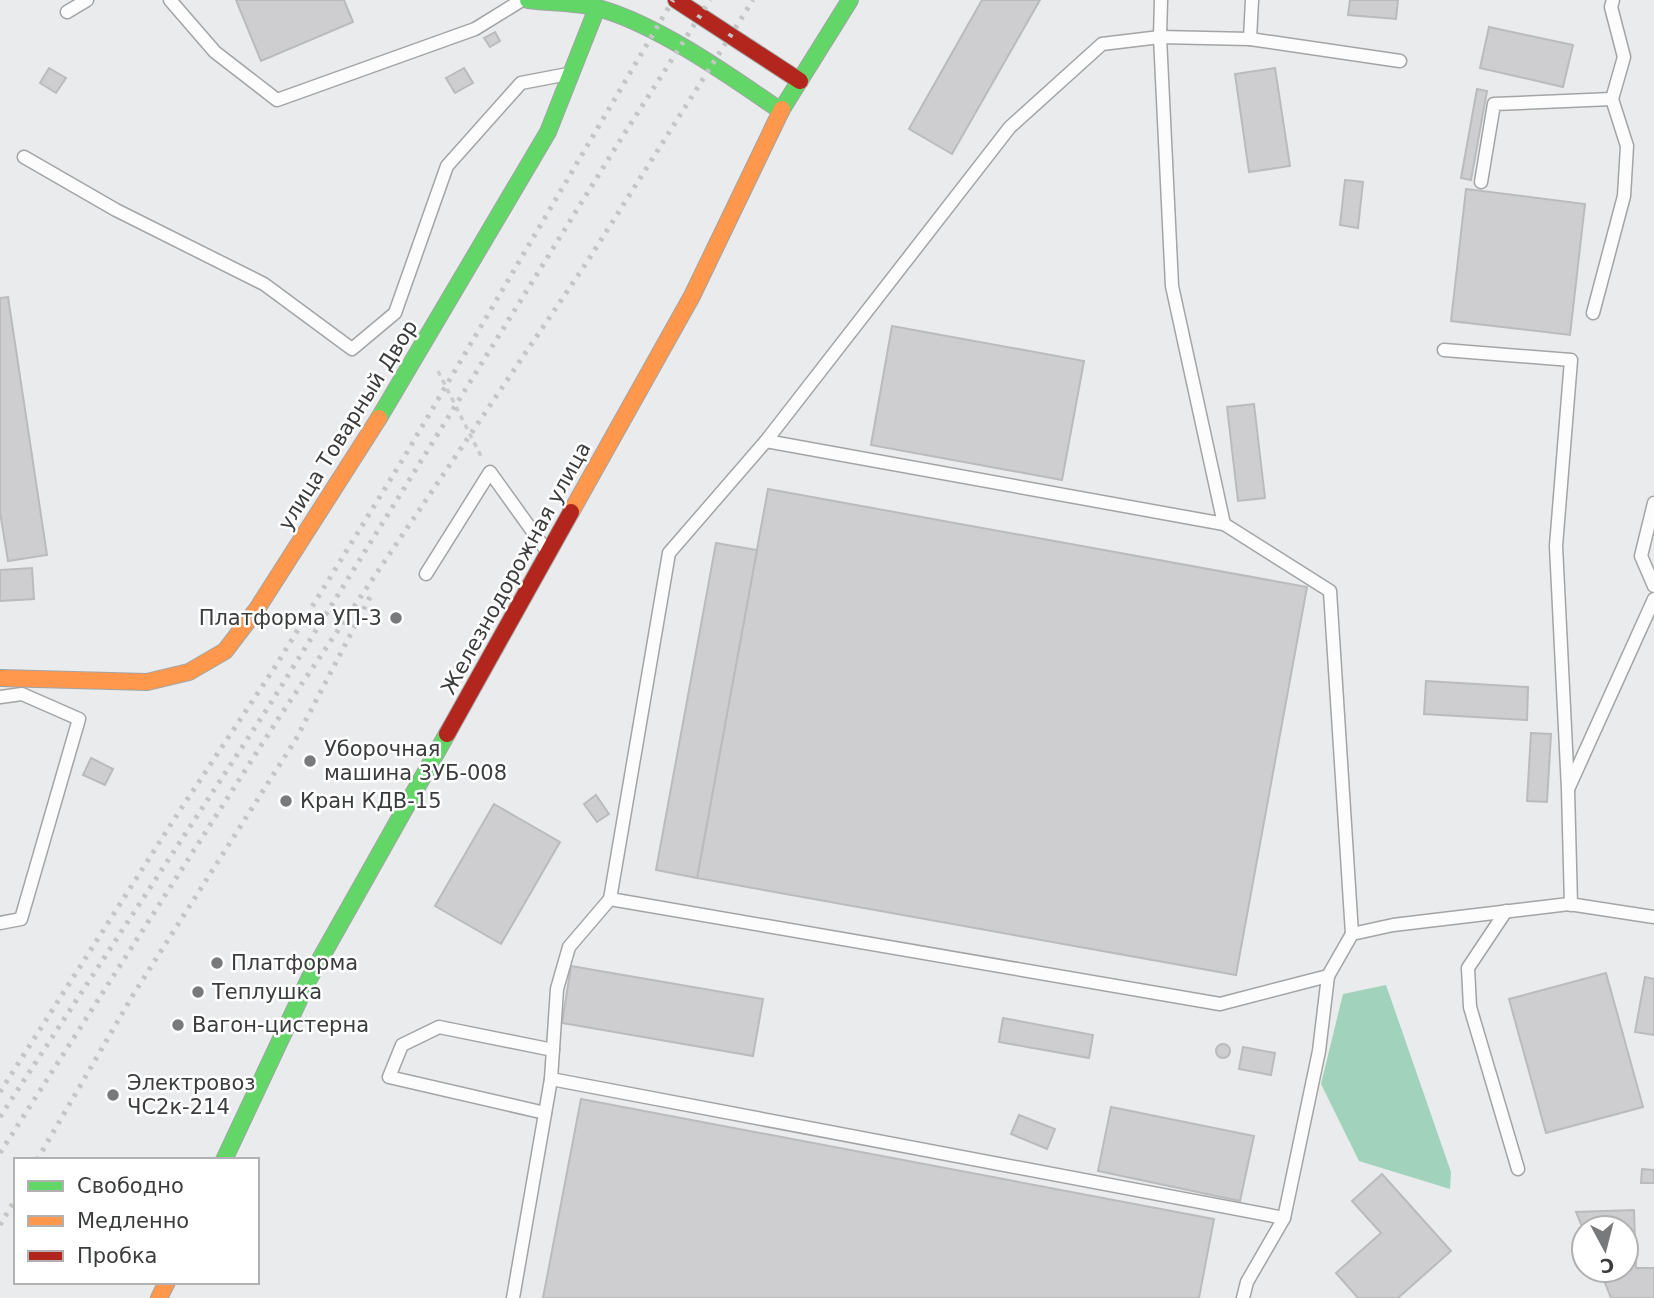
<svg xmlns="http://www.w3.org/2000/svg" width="1654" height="1298" font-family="'DejaVu Sans',sans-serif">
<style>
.forest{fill:#a0d2bc}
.building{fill:#ceced0;stroke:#babbbc;stroke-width:2}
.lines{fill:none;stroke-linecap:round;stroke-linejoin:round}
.lane-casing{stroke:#a2a4a5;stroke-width:15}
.fast-casing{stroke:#a2a4a5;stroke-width:18}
.slow-casing{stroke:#a2a4a5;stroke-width:18}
.jam-casing{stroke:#a2a4a5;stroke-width:18}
.path{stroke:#cacbcb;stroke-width:3.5;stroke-dasharray:5 5;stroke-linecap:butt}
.lane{stroke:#fcfcfc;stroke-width:12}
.fast{stroke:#63d668;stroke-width:16}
.slow{stroke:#ff974d;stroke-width:16}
.jam{stroke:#b3261e;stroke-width:16}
.rail{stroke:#c4c5c5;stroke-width:5;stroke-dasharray:3.5 7;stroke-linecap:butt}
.poi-dot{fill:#78797b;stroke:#fff;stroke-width:2.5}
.labels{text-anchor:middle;stroke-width:5;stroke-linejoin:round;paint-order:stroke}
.street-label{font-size:21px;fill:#3b3c3d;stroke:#fff}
.poi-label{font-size:21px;fill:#3b3c3d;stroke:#fff;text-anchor:start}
</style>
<rect width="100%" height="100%" fill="#e9ebed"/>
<!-- forest -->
<polygon class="forest" points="1386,985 1451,1172 1450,1189 1359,1161 1321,1084 1343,994"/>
<!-- building -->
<g class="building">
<polygon points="236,0 344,0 353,22 261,61"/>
<polygon points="982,0 1040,0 952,154 909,129"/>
<polygon points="1350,0 1398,0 1396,19 1348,15"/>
<polygon points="1489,27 1573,45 1563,87 1480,68"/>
<polygon points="495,32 500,41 490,47 484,38"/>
<polygon points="49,68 66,78 56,93 40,83"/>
<polygon points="464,68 473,83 455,93 446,78"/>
<polygon points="1275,68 1290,166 1249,172 1235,74"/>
<polygon points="1477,89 1487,91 1471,180 1461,178"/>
<polygon points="1345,180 1363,182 1358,228 1340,225"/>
<polygon points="1466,189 1585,204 1570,335 1451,321"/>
<polygon points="8,297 47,555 8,561 0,512 0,298"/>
<polygon points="892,326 1084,361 1062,480 871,445"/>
<polygon points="1254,404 1265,498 1238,501 1227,407"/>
<polygon points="768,489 1307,587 1236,975 697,878"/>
<polygon points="716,543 757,550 697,878 656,870"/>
<polygon points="32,568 34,599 0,601 0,570"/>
<polygon points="1426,681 1528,687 1527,720 1424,714"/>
<polygon points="1531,733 1551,734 1547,802 1527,801"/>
<polygon points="91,758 113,769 105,785 83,775"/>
<polygon points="596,795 609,814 597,822 584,804"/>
<polygon points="494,804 560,842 501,944 435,906"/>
<polygon points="571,966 763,999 753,1056 562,1023"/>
<polygon points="1606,973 1643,1107 1546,1133 1509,999"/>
<polygon points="1645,977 1654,979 1654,1035 1635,1032"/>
<polygon points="1003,1018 1093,1035 1089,1058 999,1042"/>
<circle cx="1223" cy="1051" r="7"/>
<polygon points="1243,1047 1275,1053 1271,1075 1239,1069"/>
<polygon points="581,1099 1214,1219 1199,1298 543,1298"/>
<polygon points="1111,1107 1254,1136 1240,1201 1098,1171"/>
<polygon points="1019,1115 1055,1129 1047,1149 1011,1134"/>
<polygon points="1642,1169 1654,1170 1654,1183 1641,1183"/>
<polygon points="1382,1174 1451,1251 1398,1298 1358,1298 1336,1273 1381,1233 1352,1201"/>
<polygon points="1634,1210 1636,1268 1654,1268 1654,1298 1611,1298 1600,1270 1626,1270 1626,1228 1584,1228 1584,1231 1576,1212"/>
</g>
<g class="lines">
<!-- lane casing -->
<g class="lane-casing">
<g id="lane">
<polyline points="170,0 215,52 277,100 475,29 522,0"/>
<polyline points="67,12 87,0"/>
<polyline points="1250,39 1252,0"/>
<polyline points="1400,61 1250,39 1160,37 1102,44 1010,127 766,441 669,553 610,899 1220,1004 1328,976 1352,934 1393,925 1569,904 1654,917"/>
<polyline points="24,157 116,210 264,284 352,349 395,313 447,166 521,83 568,74"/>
<polyline points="1481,182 1494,104 1612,99"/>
<polyline points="1593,313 1624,196 1627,146 1612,99 1624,57 1611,7 1613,0"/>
<polyline points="1444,350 1571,360 1556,546 1568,789 1571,905"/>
<polyline points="766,441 1224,524 1172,286 1160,37 1161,0"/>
<polyline points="1654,503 1641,556 1654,586"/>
<polyline points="1224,524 1330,591 1352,934"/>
<polyline points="426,574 490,472 546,550"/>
<polyline points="0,697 22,694 79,719 21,919 0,923"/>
<polyline points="1569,787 1654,599"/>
<polyline points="1506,911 1468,968 1470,1007 1518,1169"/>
<polyline points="551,1079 1284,1218"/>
<polyline points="545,1113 389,1077 402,1045 439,1027 553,1050"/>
<polyline points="513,1298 551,1079 557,989 569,947 610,899"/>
<polyline points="1243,1298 1247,1282 1284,1218 1319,1051 1328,976"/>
</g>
</g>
<!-- fast casing -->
<g class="fast-casing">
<g id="fast">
<path d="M528,0C551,3 576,2 598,8C657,24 730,76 781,111"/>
<polyline points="782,109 850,0"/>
<polyline points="379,418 548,132 597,8"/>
<polyline points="224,1160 309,979 447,734"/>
</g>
</g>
<!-- slow casing -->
<g class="slow-casing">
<g id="slow">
<polyline points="571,512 692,296 782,109"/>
<polyline points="0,678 147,682 189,672 225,651 257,609 379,418"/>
<polyline points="159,1298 167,1282"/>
</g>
</g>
<!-- jam casing -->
<g class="jam-casing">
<g id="jam">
<polyline points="676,0 800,81"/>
<polyline points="447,734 571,512"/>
</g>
</g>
<!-- path -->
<polyline class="path" points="438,371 482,458"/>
<!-- lane -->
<use href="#lane" class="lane"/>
<!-- fast -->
<use href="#fast" class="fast"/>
<!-- slow -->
<use href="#slow" class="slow"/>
<!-- jam -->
<use href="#jam" class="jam"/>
<!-- rail -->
<g class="rail">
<polyline points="0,1092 173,821 275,667 400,464 673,0"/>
<polyline points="0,1117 269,706 619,142 710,0"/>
<polyline points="0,1153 280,716 587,262 753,0"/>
<polyline points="37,1160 133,995 296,739 370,597"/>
<polyline points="0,1225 16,1198"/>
</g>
</g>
<!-- markers -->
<g class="poi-dot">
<circle cx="396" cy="618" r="7"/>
<circle cx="310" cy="761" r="7"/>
<circle cx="286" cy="801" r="7"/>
<circle cx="217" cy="963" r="7"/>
<circle cx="198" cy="992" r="7"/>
<circle cx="178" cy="1025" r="7"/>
<circle cx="113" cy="1095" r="7"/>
</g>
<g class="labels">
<!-- street labels -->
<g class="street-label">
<text transform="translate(348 425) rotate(-58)" y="7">улица Товарный Двор</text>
<text transform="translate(516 568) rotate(-61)" y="7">Железнодорожная улица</text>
</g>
<!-- poi labels -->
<g class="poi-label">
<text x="382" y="625" text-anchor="end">Платформа УП-3</text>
<text x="324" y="756">Уборочная<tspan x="324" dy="24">машина 3УБ-008</tspan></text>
<text x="300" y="808">Кран КДВ-15</text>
<text x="231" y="970">Платформа</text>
<text x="212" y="999">Теплушка</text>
<text x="192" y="1032">Вагон-цистерна</text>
<text x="127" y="1090">Электровоз<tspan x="127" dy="24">ЧС2к-214</tspan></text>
</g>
</g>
<!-- legend -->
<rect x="14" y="1158" width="245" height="126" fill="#ffffff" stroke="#b1b1b1" stroke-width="2"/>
<rect x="28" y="1181" width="35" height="10" fill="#63d668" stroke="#b1b1b1" stroke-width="2"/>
<text x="77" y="1193" font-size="21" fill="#3b3c3d">Свободно</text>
<rect x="28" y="1216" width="35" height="10" fill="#ff974d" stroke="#b1b1b1" stroke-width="2"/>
<text x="77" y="1228" font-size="21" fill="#3b3c3d">Медленно</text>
<rect x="28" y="1251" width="35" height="10" fill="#b3261e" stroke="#b1b1b1" stroke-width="2"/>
<text x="77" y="1263" font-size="21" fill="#3b3c3d">Пробка</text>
<!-- north arrow -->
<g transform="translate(1605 1249) rotate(173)"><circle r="33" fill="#ffffff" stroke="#b1b1b1" stroke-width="2"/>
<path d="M0-5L12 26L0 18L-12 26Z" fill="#78797b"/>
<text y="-10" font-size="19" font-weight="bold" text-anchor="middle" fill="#3b3c3d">С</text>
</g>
</svg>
